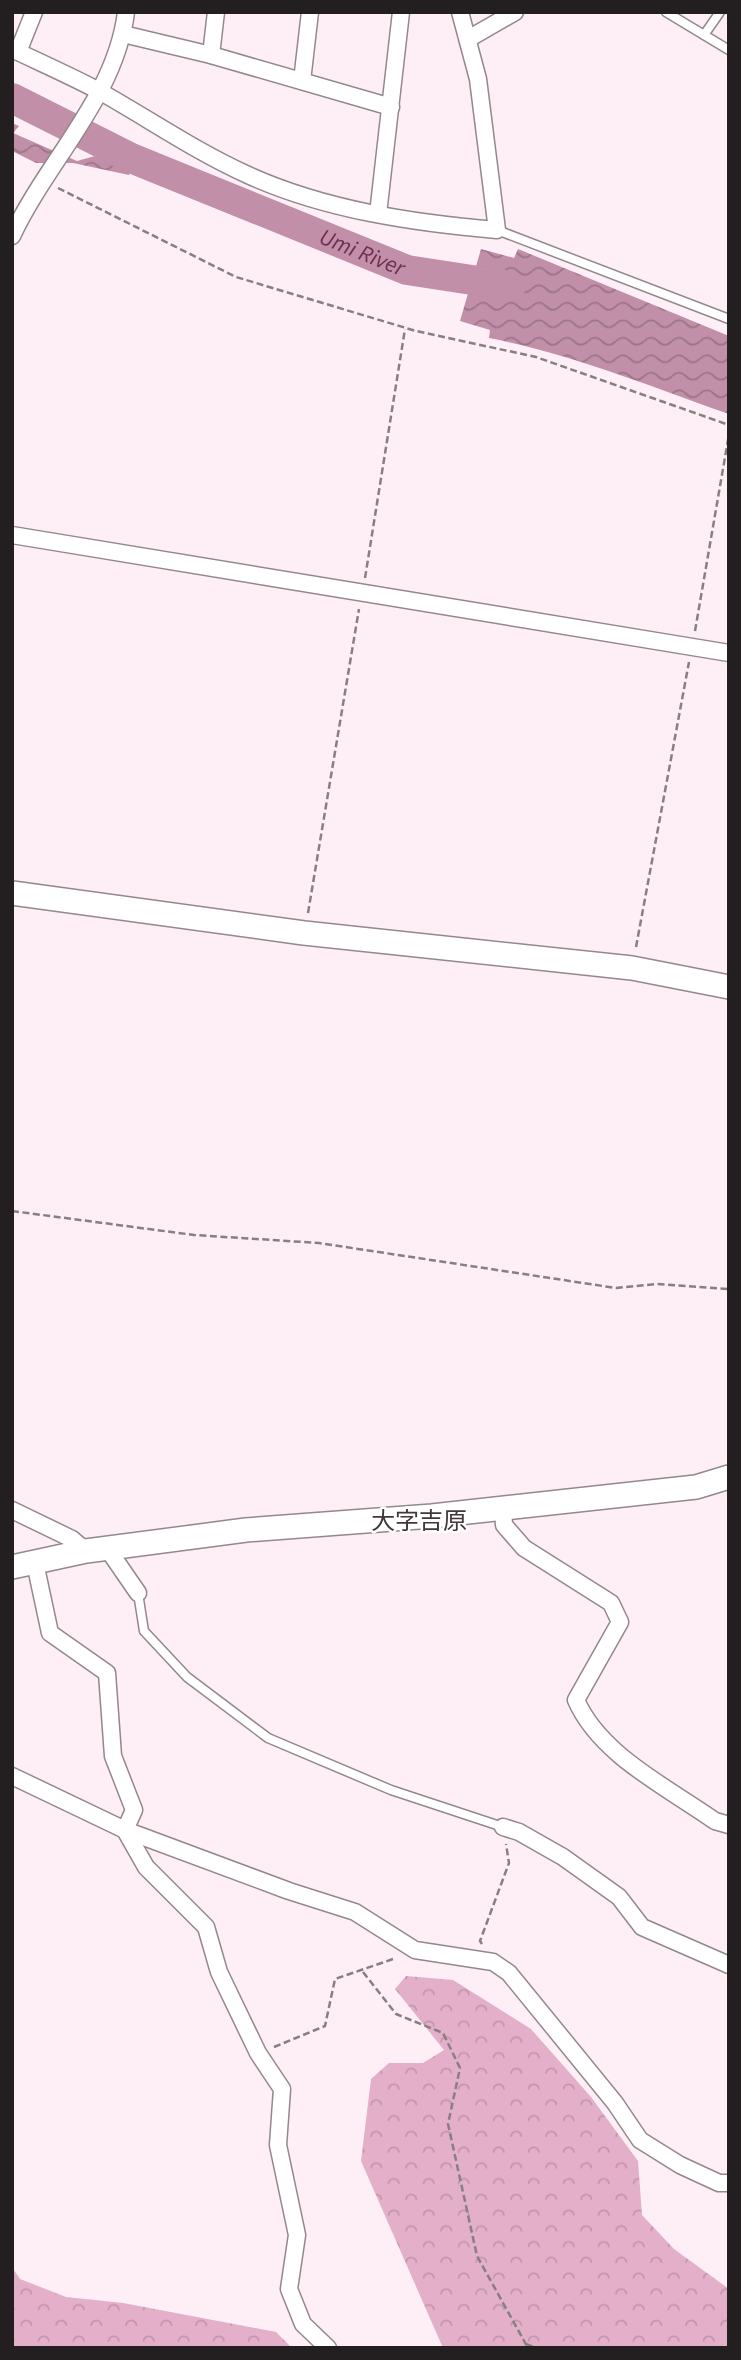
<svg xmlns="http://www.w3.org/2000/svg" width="741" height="2360" font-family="'Source Sans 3','Noto Sans JP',sans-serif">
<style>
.forest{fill:url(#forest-crowns)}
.water{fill:url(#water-waves)}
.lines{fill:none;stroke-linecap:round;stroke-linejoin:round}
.river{stroke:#c18fa8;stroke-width:30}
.lane-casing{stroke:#94878d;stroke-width:11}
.street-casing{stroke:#94878d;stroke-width:19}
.secondary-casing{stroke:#94878d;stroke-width:26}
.path{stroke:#887f83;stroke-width:2.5;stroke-dasharray:7 3.5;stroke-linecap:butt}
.lane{stroke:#fff;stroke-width:8}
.street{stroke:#fff;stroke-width:16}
.secondary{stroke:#fff;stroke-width:23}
.labels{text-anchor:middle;stroke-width:5;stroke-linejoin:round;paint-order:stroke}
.water-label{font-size:23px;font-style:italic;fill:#6d2f52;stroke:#fff}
.quarter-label{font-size:24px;fill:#40363b;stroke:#fff}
</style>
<defs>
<pattern id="forest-crowns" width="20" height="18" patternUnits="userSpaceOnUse" patternTransform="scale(1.75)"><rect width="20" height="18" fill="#e3afc9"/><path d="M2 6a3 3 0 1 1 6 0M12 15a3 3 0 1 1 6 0" fill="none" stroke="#c296ac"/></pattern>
<pattern id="water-waves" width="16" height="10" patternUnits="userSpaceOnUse" patternTransform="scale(1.75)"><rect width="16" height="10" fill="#c18fa8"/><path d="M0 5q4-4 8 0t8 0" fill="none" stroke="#9c7488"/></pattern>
</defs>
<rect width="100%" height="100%" fill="#fdeff5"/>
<!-- forest -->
<g class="forest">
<polygon points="406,1976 453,1980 531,2029 591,2097 638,2161 642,2215 674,2249 729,2289 729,2348 443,2348 361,2161 371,2079 389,2063 423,2063 444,2050 395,1989"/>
<polygon points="12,2267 20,2279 66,2297 123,2303 276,2332 292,2348 12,2348"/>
</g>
<!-- water -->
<g class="water">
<polygon points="12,123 19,126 13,133 77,161 95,156 131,170 129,175 73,163 36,163 12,151"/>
<path d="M481,249L514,258L518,249L729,336V414C649,386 572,354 489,338L490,330L460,321Z"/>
</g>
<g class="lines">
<!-- river -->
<path class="river" id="s1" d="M12,98L131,158L407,270L511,286"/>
<!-- lane casing -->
<g class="lane-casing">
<g id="lane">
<polyline points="666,12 729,50"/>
<polyline points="704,35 720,12"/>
<polyline points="497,230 729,319"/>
<polyline points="138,1593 144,1631 187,1677 268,1738 391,1790 503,1827"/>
</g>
</g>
<!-- street casing -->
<g class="street-casing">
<g id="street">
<polyline points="123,34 211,55 391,107"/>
<polyline points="468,39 515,12"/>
<path d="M12,49C41,63 71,76 99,91C149,119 195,151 248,175C325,210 414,223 497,230L478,79L460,12"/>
<polyline points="18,52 34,12"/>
<polyline points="211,55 216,12"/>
<polyline points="302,81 310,12"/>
<polyline points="378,214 401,12"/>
<path d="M12,236C47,161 116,96 126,12"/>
<polyline points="12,535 729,653"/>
<path d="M503,1508L504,1525L524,1548L611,1603L620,1622L576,1700C600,1755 667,1787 715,1821L729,1825"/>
<polyline points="12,1510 72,1539 86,1551"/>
<polyline points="107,1548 138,1593"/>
<polyline points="35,1563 50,1633 107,1673 113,1756 134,1810 125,1830"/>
<polyline points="12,1776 125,1830 289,1891 355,1912 415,1950 493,1962 509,1973 615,2103 640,2140 680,2165 719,2183 729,2183"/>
<polyline points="503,1827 519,1832 563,1857 619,1897 642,1927 729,1965"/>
<polyline points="125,1830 146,1867 206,1927 219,1972 258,2053 282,2089 278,2145 297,2235 289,2289 303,2324 328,2348"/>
</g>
</g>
<!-- secondary casing -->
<g class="secondary-casing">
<g id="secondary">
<polyline points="12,893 304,933 632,968 729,987"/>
<polyline points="12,1567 86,1551 246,1530 432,1516 696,1487 729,1477"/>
</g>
</g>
<!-- path -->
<g class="path">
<polyline points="58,188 236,277 416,331 536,357 729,425"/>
<polyline points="365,578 405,329"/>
<polyline points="695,631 729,434"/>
<polyline points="308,913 359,609"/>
<polyline points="636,947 689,662"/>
<polyline points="12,1211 194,1235 319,1243 616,1288 657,1284 729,1289"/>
<polyline points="482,1944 480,1941 509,1863 506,1844"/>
<polyline points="363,1972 396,2014 443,2033 460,2068 448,2124 477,2256 528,2348"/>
<polyline points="274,2047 325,2026 335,1979 396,1958"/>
<polyline points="526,2344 536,2348"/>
</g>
<!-- lane -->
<use href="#lane" class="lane"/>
<!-- street -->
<use href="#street" class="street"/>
<!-- secondary -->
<use href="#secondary" class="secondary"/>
</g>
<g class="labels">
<!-- water labels -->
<g class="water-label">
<text dy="8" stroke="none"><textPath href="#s1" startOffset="383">Umi River</textPath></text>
</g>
<!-- quarter labels -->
<g class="quarter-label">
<text x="419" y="1529">大字吉原</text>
</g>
</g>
<!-- border -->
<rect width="741" height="2360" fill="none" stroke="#231e20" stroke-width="28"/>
</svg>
